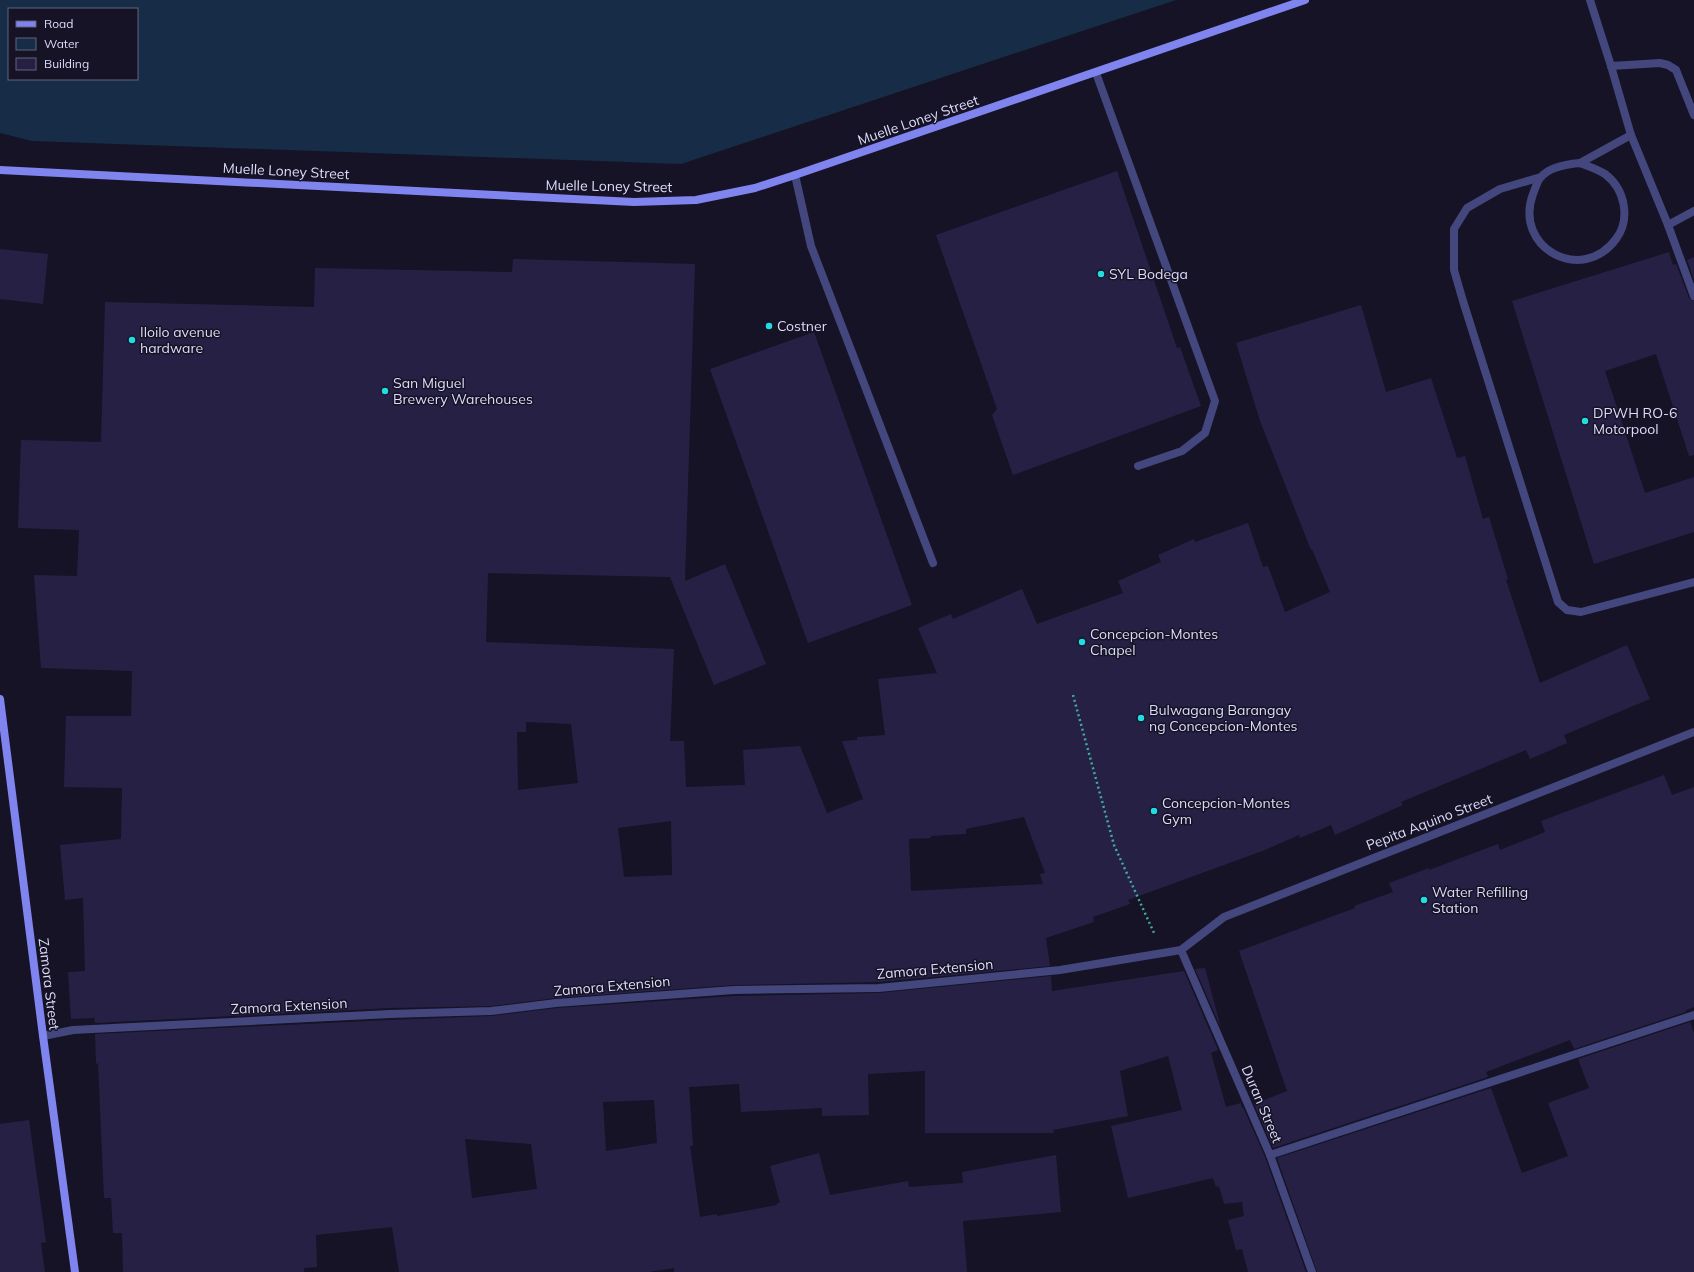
<svg xmlns="http://www.w3.org/2000/svg" width="1694" height="1272" font-family="Mulish,sans-serif">
<style>
.water{fill:#162c47;fill-rule:evenodd}
.building{fill:#262144;fill-rule:evenodd}
.lines{fill:none;stroke-linecap:round;stroke-linejoin:round}
.path{stroke:#40aa9c;stroke-width:2.5;stroke-dasharray:2 3;stroke-linecap:butt}
.lane{stroke:#44467e;stroke-width:8}
.street{stroke:#44467e;stroke-width:8}
.secondary{stroke:#7f84ee;stroke-width:8}
.poi-dot{fill:#21dce1;stroke:#151325;stroke-width:1.5}
.labels{text-anchor:middle;stroke-width:3;stroke-linejoin:round;paint-order:stroke}
.street-label{font-size:14px;fill:#dddcfa;stroke:#151325}
.poi-label{font-size:14px;fill:#dddcfa;stroke:#151325;text-anchor:start}
</style>
<rect width="100%" height="100%" fill="#151325"/>
<!-- water -->
<path class="water" d="M0,0H1176L681,164L32,141L0,133ZM9,9H137V79H9Z"/>
<!-- building -->
<g class="building">
<polygon points="1117,171 1177,348 1180,347 1201,406 1013,475 992,415 997,409 936,235"/>
<polygon points="0,249 48,254 43,304 0,299"/>
<polygon points="1669,252 1673,265 1676,264 1689,298 1694,301 1694,455 1689,456 1656,354 1605,371 1645,493 1694,477 1694,532 1594,564 1512,301"/>
<polygon points="1694,257 1694,280 1687,260"/>
<path d="M513,259L695,264L685,581L725,564L766,664L714,685L670,577L488,573L486,642L674,649L670,741H684L686,787L745,785L743,750L800,746L827,813L863,799L842,741L857,740V737L885,735L878,679L937,673L918,628L951,614L953,619L1022,589L1037,624L1123,593L1118,581L1161,562L1158,555L1194,539L1195,542L1248,523L1263,567L1268,566L1285,612L1330,592L1312,549L1311,550L1260,421L1236,343L1361,305L1386,392L1431,378L1457,458L1465,456L1483,519L1489,517L1508,579L1506,580L1540,683L1627,645L1650,699L1564,735L1567,743L1530,759L1526,750L1401,802L1403,805L1335,835L1331,825L1300,838L1299,835L1265,850L1128,900L1130,904L1093,917L1094,922L1046,938L1050,966L879,982L734,985L556,998L491,1006L390,1008L95,1023L94,1018L71,1019L68,972L85,971L83,898L65,900L60,845L121,839L122,788L64,787L66,716H131L132,671L41,668L34,575L77,576L79,530L18,528L21,440L101,442L105,302L314,307L315,268L512,272ZM526,722L571,724L578,783L518,790L517,732H526ZM1024,817L1045,873L1040,874L1043,884L911,891L909,839L931,838V836L966,834V829ZM671,821L672,875L624,877L618,828Z"/>
<polygon points="814,332 912,605 808,643 710,369"/>
<polygon points="1664,775 1672,795 1694,787 1694,1007 1685,1011 1686,1012 1574,1049 1570,1040 1486,1072 1488,1077 1273,1148 1254,1104 1287,1091 1239,951 1355,908 1354,906 1393,892 1389,883 1429,868 1429,870 1498,844 1500,850 1545,832 1541,821"/>
<polygon points="1205,968 1221,1028 1195,969"/>
<path d="M1184,971L1218,1050L1211,1053L1226,1107L1241,1103L1242,1108L1243,1107L1265,1157L1306,1272H1248L1242,1249L1236,1250L1228,1220L1244,1216L1242,1202L1224,1204L1219,1186L1216,1187L1213,1178L1128,1198L1111,1126L1182,1110L1168,1056L1120,1071L1128,1116L1053,1130L1054,1133H925V1071L868,1074L869,1115L822,1116V1108L741,1112L739,1084L689,1087L693,1146H690L700,1217L717,1214V1216L777,1205V1203H780L770,1166L819,1153L830,1195L908,1181L909,1187L963,1183L962,1172L1056,1155L1061,1212L963,1221L967,1272H674V1268L649,1272H399L392,1227L316,1235L317,1267L304,1268V1272H123L122,1233H113L111,1198H104L98,1063L96,1064L95,1034L390,1020L491,1016L557,1008L734,996L879,993L1051,976L1052,991ZM654,1100L657,1143L606,1151L603,1102ZM465,1139L531,1144L537,1189L472,1198Z"/>
<polygon points="1690,1022 1694,1033 1694,1272 1317,1272 1277,1158 1491,1088 1522,1173 1568,1156 1548,1103 1589,1088 1578,1059"/>
<polygon points="29,1120 46,1242 41,1243 45,1272 0,1272 0,1124"/>
</g>
<g class="lines">
<!-- path -->
<polyline class="path" points="1073,695 1114,845 1154,933"/>
<!-- lane -->
<g class="lane">
<polyline points="1590,0 1611,66 1631,135 1668,225 1694,296"/>
<polyline points="1611,66 1660,63 1668,65 1676,70 1694,115"/>
<polyline points="1096,73 1215,401 1205,433 1182,451 1138,466"/>
<path d="M1580,163C1588,166 1597,169 1605,174C1625,189 1631,219 1616,239C1582,285 1513,248 1533,194C1535,189 1537,182 1540,178C1549,167 1567,164 1580,163Z"/>
<polyline points="1580,163 1631,135"/>
<polyline points="795,175 811,246 933,563"/>
<polyline points="1541,177 1500,189 1467,208 1454,229 1454,270 1463,301 1558,602 1567,610 1581,612 1694,582"/>
<polyline points="1668,225 1694,211"/>
</g>
<!-- street -->
<g class="street">
<polyline points="1181,950 1224,917 1694,732"/>
<polyline points="1181,950 1270,1155 1312,1272"/>
<polyline points="43,1036 73,1030 390,1014 491,1011 556,1003 734,990 879,988 1060,970 1181,950"/>
<polyline points="1270,1155 1694,1015"/>
</g>
<!-- secondary -->
<g class="secondary">
<polyline points="0,170 634,202 696,200 755,188 795,175 1305,0"/>
<polyline points="0,699 43,1036 75,1272"/>
</g>
</g>
<!-- markers -->
<g class="poi-dot">
<circle cx="1101" cy="274" r="4"/>
<circle cx="769" cy="326" r="4"/>
<circle cx="132" cy="340" r="4"/>
<circle cx="385" cy="391" r="4"/>
<circle cx="1585" cy="421" r="4"/>
<circle cx="1082" cy="642" r="4"/>
<circle cx="1141" cy="718" r="4"/>
<circle cx="1154" cy="811" r="4"/>
<circle cx="1424" cy="900" r="4"/>
</g>
<g class="labels">
<!-- street labels -->
<g class="street-label">
<text transform="translate(918 120) rotate(-19)" y="5">Muelle Loney Street</text>
<text transform="translate(286 171) rotate(3)" y="5">Muelle Loney Street</text>
<text transform="translate(609 186) rotate(1)" y="5">Muelle Loney Street</text>
<text transform="translate(1429 822) rotate(-21)" y="5">Pepita Aquino Street</text>
<text transform="translate(935 969) rotate(-5)" y="5">Zamora Extension</text>
<text transform="translate(49 984) rotate(83)" y="5">Zamora Street</text>
<text transform="translate(612 986) rotate(-5)" y="5">Zamora Extension</text>
<text transform="translate(289 1006) rotate(-3)" y="5">Zamora Extension</text>
<text transform="translate(1262 1104) rotate(67)" y="5">Duran Street</text>
</g>
<!-- poi labels -->
<g class="poi-label">
<text x="1109" y="279">SYL Bodega</text>
<text x="777" y="331">Costner</text>
<text x="140" y="337">Iloilo avenue<tspan x="140" dy="16">hardware</tspan></text>
<text x="393" y="388">San Miguel<tspan x="393" dy="16">Brewery Warehouses</tspan></text>
<text x="1593" y="418">DPWH RO-6<tspan x="1593" dy="16">Motorpool</tspan></text>
<text x="1090" y="639">Concepcion-Montes<tspan x="1090" dy="16">Chapel</tspan></text>
<text x="1149" y="715">Bulwagang Barangay<tspan x="1149" dy="16">ng Concepcion-Montes</tspan></text>
<text x="1162" y="808">Concepcion-Montes<tspan x="1162" dy="16">Gym</tspan></text>
<text x="1432" y="897">Water Refilling<tspan x="1432" dy="16">Station</tspan></text>
</g>
</g>
<!-- legend -->
<rect x="8" y="8" width="130" height="72" fill="#151325" stroke="#65637a"/>
<rect x="16" y="21" width="20" height="6" fill="#7f84ee" stroke="#65637a"/>
<text x="44" y="28" font-size="12" fill="#dddcfa">Road</text>
<rect x="16" y="38" width="20" height="12" fill="#162c47" stroke="#65637a"/>
<text x="44" y="48" font-size="12" fill="#dddcfa">Water</text>
<rect x="16" y="58" width="20" height="12" fill="#262144" stroke="#65637a"/>
<text x="44" y="68" font-size="12" fill="#dddcfa">Building</text>
</svg>
